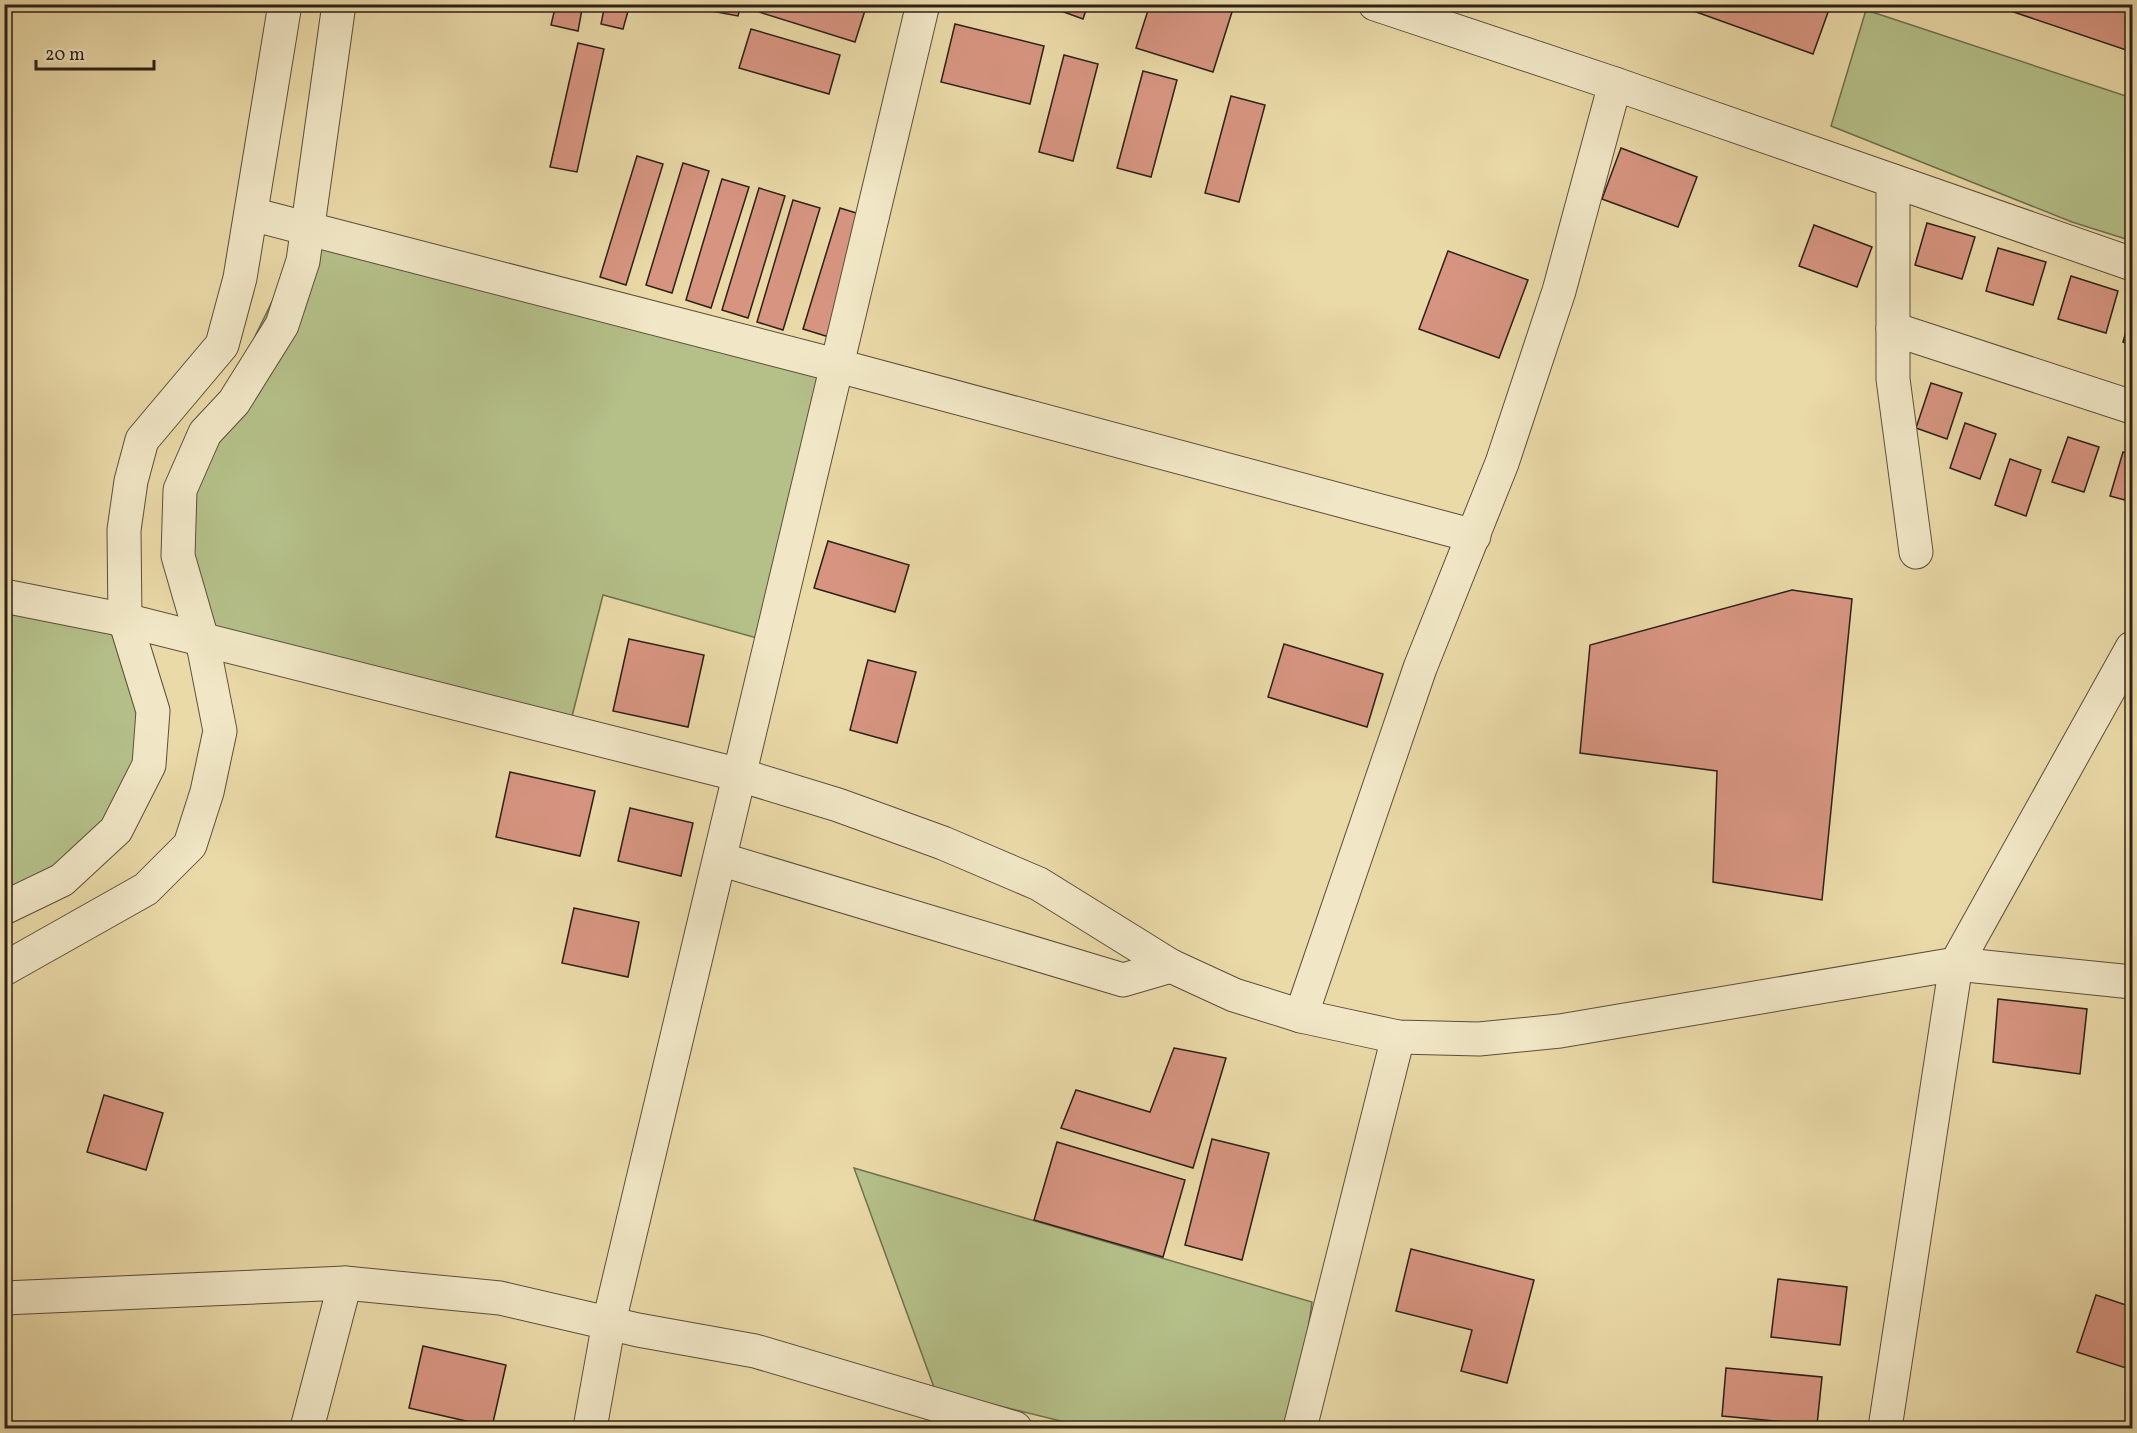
<svg xmlns="http://www.w3.org/2000/svg" width="2137" height="1433" font-family="Vollkorn,serif">
<style>
.green{fill:#b5c089;stroke:#707050;stroke-width:1.5}
.building{fill:#d79581;stroke:#2c2018;stroke-width:1.5}
.lines{fill:none;stroke-linecap:round;stroke-linejoin:round}
.minor-casing{stroke:#5c4e3c;stroke-width:35}
.minor{stroke:#f1e7c6;stroke-width:33}
</style>
<rect width="100%" height="100%" fill="#eadaa8"/>
<filter id="stains"><feTurbulence type="fractalNoise" baseFrequency=".00333" numOctaves="4"/><feColorMatrix values="0 0 0 0 .2 0 0 0 0 .09 0 0 0 0 .02 0 0 0 .5 -.17"/></filter>
<radialGradient id="worn" r=".72"><stop offset=".6" stop-color="#630" stop-opacity="0"/><stop offset="1" stop-color="#630" stop-opacity=".3"/></radialGradient>
<!-- green -->
<g class="green">
<polygon points="1866,10 2132,98 2132,241 2072,222 1831,126"/>
<polygon points="308,228 835,365 771,642 603,595 568,732 202,639 180,490"/>
<polygon points="5,596 125,620 153,711 137,789 96,848 5,907"/>
<polygon points="854,1168 1312,1302 1294,1428 1089,1428 935,1390"/>
</g>
<!-- building -->
<g class="building">
<polygon points="556,4 583,4 578,31 551,25"/>
<polygon points="605,4 630,4 623,29 601,24"/>
<polygon points="678,4 705,4 704,11"/>
<polygon points="713,4 741,4 738,16 711,11"/>
<polygon points="761,4 867,4 855,42 759,12"/>
<polygon points="1042,4 1088,4 1083,19"/>
<polygon points="1150,4 1208,4 1232,12 1213,72 1136,48"/>
<polygon points="1674,4 1831,4 1813,54"/>
<polygon points="1990,4 2132,4 2132,52"/>
<polygon points="955,24 1044,46 1030,104 941,82"/>
<polygon points="751,29 840,55 829,94 739,68"/>
<polygon points="578,43 604,49 577,172 550,167"/>
<polygon points="1064,55 1098,64 1073,161 1039,152"/>
<polygon points="1143,71 1177,80 1151,177 1117,168"/>
<polygon points="1231,96 1265,105 1239,202 1205,193"/>
<polygon points="1621,148 1697,177 1678,227 1602,199"/>
<polygon points="637,156 663,164 626,285 600,277"/>
<polygon points="683,163 709,171 672,293 646,285"/>
<polygon points="722,179 749,187 711,308 686,300"/>
<polygon points="759,188 785,196 748,318 722,310"/>
<polygon points="793,200 820,208 783,330 757,322"/>
<polygon points="840,208 866,216 829,337 803,329"/>
<polygon points="1927,223 1975,237 1962,279 1915,265"/>
<polygon points="1814,225 1872,247 1857,287 1799,266"/>
<polygon points="1998,248 2046,262 2033,305 1986,291"/>
<polygon points="1448,251 1528,280 1499,358 1419,329"/>
<polygon points="2071,276 2118,291 2106,333 2058,319"/>
<polygon points="2132,311 2132,345 2123,342"/>
<polygon points="1931,383 1962,393 1947,439 1916,428"/>
<polygon points="1965,423 1996,434 1980,479 1950,468"/>
<polygon points="2068,437 2099,447 2084,492 2052,482"/>
<polygon points="2123,452 2132,455 2132,502 2110,496"/>
<polygon points="2010,459 2041,470 2026,516 1995,505"/>
<polygon points="828,541 909,565 895,612 814,588"/>
<polygon points="1792,590 1852,599 1822,900 1713,882 1717,771 1580,753 1590,645"/>
<polygon points="629,639 704,655 688,727 613,711"/>
<polygon points="1284,644 1383,674 1367,727 1268,697"/>
<polygon points="868,660 916,672 897,743 850,730"/>
<polygon points="510,772 595,791 580,856 496,837"/>
<polygon points="630,808 693,823 681,876 618,861"/>
<polygon points="574,908 639,922 628,977 562,963"/>
<polygon points="1998,999 2087,1009 2080,1074 1993,1062"/>
<polygon points="1174,1048 1226,1058 1193,1168 1061,1128 1076,1090 1150,1112"/>
<polygon points="104,1095 163,1113 146,1170 87,1152"/>
<polygon points="1212,1139 1269,1153 1242,1260 1185,1245"/>
<polygon points="1057,1142 1185,1180 1163,1257 1034,1220"/>
<polygon points="1411,1249 1534,1280 1507,1383 1461,1371 1472,1330 1396,1311"/>
<polygon points="1778,1279 1847,1287 1840,1345 1771,1337"/>
<polygon points="2096,1295 2132,1307 2132,1370 2077,1352"/>
<polygon points="423,1346 506,1365 492,1427 409,1408"/>
<polygon points="1726,1368 1822,1377 1817,1425 1722,1416"/>
</g>
<g class="lines">
<!-- minor casing -->
<g class="minor-casing">
<g id="minor">
<polyline points="1375,4 1615,84 2132,264"/>
<polyline points="1893,181 1893,379 1916,552"/>
<polyline points="251,214 835,365 1474,536"/>
<polyline points="1893,329 2132,407"/>
<polyline points="4,596 125,620 740,775 838,805 943,843 1039,884 1171,966 1234,995 1301,1016 1398,1037 1479,1039 1560,1031 1956,964 2132,982"/>
<polyline points="720,859 1123,980 1171,966"/>
<polyline points="4,908 62,880 116,830 149,765 153,711 125,620 124,530 131,481 142,440 222,345 240,278 285,4"/>
<polyline points="4,969 146,889 190,845 207,792 220,731 202,639 178,556 180,490 205,433 234,402 282,325 303,261 339,4"/>
<polyline points="1301,1016 1420,668 1502,463 1559,291 1615,84"/>
<polyline points="4,1298 345,1283 500,1298 638,1330 755,1351 1015,1428"/>
<polyline points="307,1428 345,1283"/>
<polyline points="590,1428 609,1322 923,4"/>
<polyline points="1300,1428 1398,1037"/>
<polyline points="1885,1428 1956,964 2132,648"/>
</g>
</g>
<!-- minor -->
<use href="#minor" class="minor"/>
</g>
<!-- margin -->
<rect width="2137" height="1433" fill="none" stroke="#eadaa8" stroke-width="24"/>
<rect x="6" y="6" width="2125" height="1421" fill="none" stroke="#2c2018" stroke-width="3"/>
<rect x="12" y="12" width="2113" height="1409" fill="none" stroke="#2c2018" stroke-width="1.5"/>
<!-- scale -->
<path d="M36 60v9h118v-9" fill="none" stroke="#2c2018" stroke-width="3"/>
<text x="45" y="60" font-size="18" fill="#2c2018" stroke="#f1e7c6" stroke-width="4.5" paint-order="stroke">20 m</text>
<rect width="100%" height="100%" filter="url(#stains)"/>
<rect width="100%" height="100%" fill="url(#worn)"/>
</svg>
